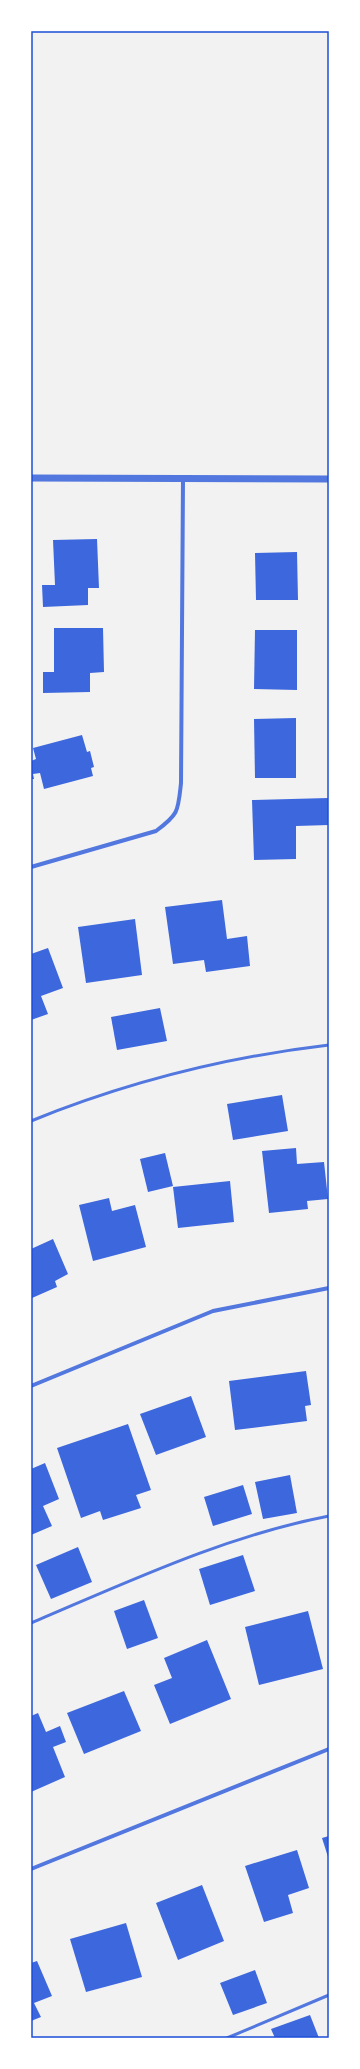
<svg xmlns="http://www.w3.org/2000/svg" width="360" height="2069" font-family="Barlow,sans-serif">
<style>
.building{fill:#3d67dc}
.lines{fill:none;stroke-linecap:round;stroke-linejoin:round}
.service{stroke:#5277de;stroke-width:3}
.minor{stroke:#5277de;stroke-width:4}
.tertiary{stroke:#5277de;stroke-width:7}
.neatline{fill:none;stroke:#1d4ed8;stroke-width:1.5}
</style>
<rect width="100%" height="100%" fill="#f2f2f2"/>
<!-- building -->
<g class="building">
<polygon points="97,539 99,588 88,588 88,605 43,607 42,585 55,585 53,540"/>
<polygon points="297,552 298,600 256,600 255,553"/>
<polygon points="54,628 103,628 104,672 90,673 90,692 43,693 43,672 54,672"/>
<polygon points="255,630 297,630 297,690 254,689"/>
<polygon points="296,718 296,778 255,778 254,719"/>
<polygon points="82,735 87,752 90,751 94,767 91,768 93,776 44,789 40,773 33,774 34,779 31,779 31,761 36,759 33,748"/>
<polygon points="328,798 329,825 296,826 296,859 254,860 252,800"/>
<polygon points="222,900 227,939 247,936 250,966 206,972 204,960 173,964 165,907"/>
<polygon points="135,919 142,975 86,983 78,927"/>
<polygon points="48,948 63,988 41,996 48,1014 31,1020 31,954"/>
<polygon points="160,1008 167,1041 117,1050 111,1017"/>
<polygon points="282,1095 288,1131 233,1140 227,1104"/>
<polygon points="296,1148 297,1164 324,1162 328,1199 307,1201 308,1209 269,1213 262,1151"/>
<polygon points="165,1153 173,1186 148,1192 140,1159"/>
<polygon points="230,1181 234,1222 178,1228 173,1187"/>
<polygon points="109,1198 112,1211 135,1205 146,1247 93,1261 79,1205"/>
<polygon points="53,1239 68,1274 55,1281 57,1287 32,1298 31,1249"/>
<polygon points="306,1371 311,1405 305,1406 307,1421 235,1430 229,1381"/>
<polygon points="191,1396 206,1437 156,1455 140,1414"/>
<polygon points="128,1424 151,1490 136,1495 141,1508 103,1520 100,1511 81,1518 57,1448"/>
<polygon points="45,1463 59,1499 43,1506 52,1526 31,1535 31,1469"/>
<polygon points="290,1475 297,1513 263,1519 255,1482"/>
<polygon points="243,1485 252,1514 213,1526 204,1497"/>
<polygon points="78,1547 92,1582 51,1599 36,1565"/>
<polygon points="243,1555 255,1591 210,1605 199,1569"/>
<polygon points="144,1600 158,1638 127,1649 114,1611"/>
<polygon points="308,1611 323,1669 259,1685 245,1627"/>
<polygon points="207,1640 231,1699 170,1724 154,1685 172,1678 164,1658"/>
<polygon points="124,1691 141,1731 84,1754 67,1713"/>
<polygon points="38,1713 46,1732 60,1726 66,1742 53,1747 65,1777 31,1792 31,1716"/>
<polygon points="329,1836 329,1860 322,1838"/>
<polygon points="297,1850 309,1888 288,1895 293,1913 264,1922 245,1866"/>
<polygon points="202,1885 224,1941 178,1960 156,1903"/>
<polygon points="126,1923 142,1977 86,1992 70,1939"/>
<polygon points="37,1961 52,1996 34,2003 41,2017 31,2021 31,1963"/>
<polygon points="255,1970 267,2003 233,2015 220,1983"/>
<polygon points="310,2015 319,2038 275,2038 271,2029"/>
</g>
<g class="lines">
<!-- service -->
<g class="service">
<path d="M31,1121C127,1082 226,1057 329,1045"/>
<path d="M31,1623C128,1582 225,1536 329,1516"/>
<polyline points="227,2038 329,1995"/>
</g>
<!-- minor -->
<g class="minor">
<path d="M31,867L156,831C179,814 178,811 181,783L183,479"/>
<polyline points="31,1386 213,1311 329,1288"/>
<polyline points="31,1869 329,1749"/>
</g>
<!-- tertiary -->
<polyline class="tertiary" points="31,478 329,479"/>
</g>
<!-- border -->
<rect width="360" height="2069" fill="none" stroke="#ffffff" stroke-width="64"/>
<rect x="32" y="32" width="296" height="2005" class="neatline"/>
</svg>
